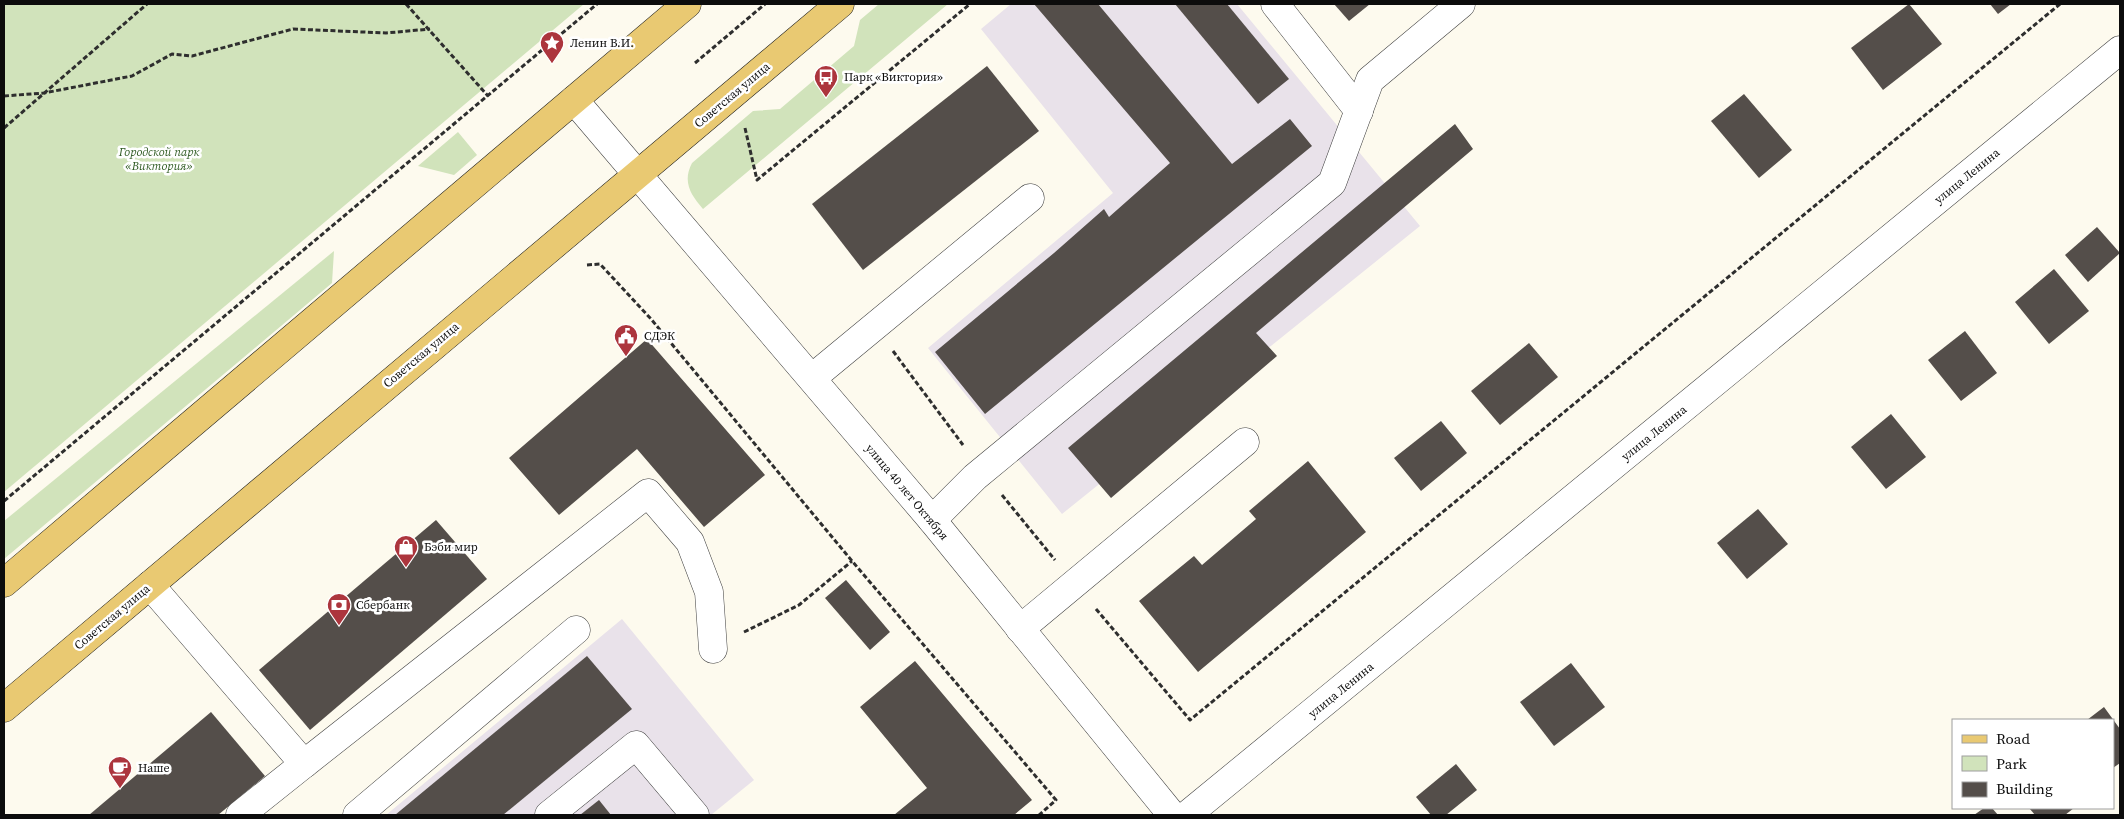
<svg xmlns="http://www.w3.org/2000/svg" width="2124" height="819" font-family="'Source Serif 4',serif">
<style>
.industrial{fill:#e9e2ea}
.green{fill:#d1e3bb}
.building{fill:#544e4a}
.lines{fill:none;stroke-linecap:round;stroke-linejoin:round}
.minor-casing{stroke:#3f3f3f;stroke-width:29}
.major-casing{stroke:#1d1d1d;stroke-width:29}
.path{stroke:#2e2e2e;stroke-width:3;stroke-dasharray:5 2.5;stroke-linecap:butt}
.minor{stroke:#fff;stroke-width:28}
.major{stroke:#e9c972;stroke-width:28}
.labels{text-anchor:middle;stroke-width:5;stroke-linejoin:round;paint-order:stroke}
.poi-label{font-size:12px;fill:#0c0c0c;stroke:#fff;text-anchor:start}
.street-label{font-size:12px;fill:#0c0c0c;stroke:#fff}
.park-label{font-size:12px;font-style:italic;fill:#315c25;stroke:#fff}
</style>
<rect width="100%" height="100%" fill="#fdfaee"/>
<!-- industrial -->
<g class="industrial">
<polygon points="1011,4 1237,4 1420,226 1062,514 928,348 1113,193 981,29"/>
<polygon points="622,619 754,780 711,815 386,815"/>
</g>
<!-- green -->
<g class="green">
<polygon points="4,4 584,4 4,492"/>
<path d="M879,4H948L703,209C691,195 682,182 692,163L753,111L780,109L854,46L860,20Z"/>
<polygon points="458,132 477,155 454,175 418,166"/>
<polygon points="334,251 332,283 4,559 4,521"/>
</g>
<!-- building -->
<g class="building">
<polygon points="1034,4 1098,4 1232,164 1290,119 1312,146 985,414 935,352 1054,253 1104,209 1109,217 1170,163"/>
<polygon points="1175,4 1227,4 1289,79 1258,104"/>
<polygon points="1334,4 1370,4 1349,21"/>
<polygon points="1909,4 1942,44 1883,90 1851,48"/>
<polygon points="1990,4 2011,4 1998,14"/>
<polygon points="987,66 1039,131 863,270 812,204"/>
<polygon points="1744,94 1792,150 1759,178 1711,121"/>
<polygon points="1455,124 1473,149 1256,333 1277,356 1111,498 1068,448"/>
<polygon points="2097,227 2120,253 2088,282 2065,255"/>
<polygon points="2054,269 2089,311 2049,344 2015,302"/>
<polygon points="1965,331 1997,373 1961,401 1928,360"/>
<polygon points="647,339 765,475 704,527 637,449 559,515 509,458"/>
<polygon points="1529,343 1558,377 1500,425 1471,391"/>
<polygon points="1891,414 1926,457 1886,489 1851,447"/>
<polygon points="1441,421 1467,453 1421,491 1394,458"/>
<polygon points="1308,461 1366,532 1198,672 1139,601 1194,556 1202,565 1256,519 1249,511"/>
<polygon points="1758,509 1788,544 1747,579 1717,543"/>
<polygon points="436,520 487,579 310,730 259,670"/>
<polygon points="846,580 890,632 870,650 825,598"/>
<polygon points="587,656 632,709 503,815 395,815"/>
<polygon points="915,661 1032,800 1014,815 894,815 927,788 860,707"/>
<polygon points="1571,663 1605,707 1554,746 1520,702"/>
<polygon points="2104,707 2120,729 2120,763 2113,768 2113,720 2087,720"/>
<polygon points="211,712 265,776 218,815 89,815"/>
<polygon points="1456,764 1477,790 1446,815 1431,815 1416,797"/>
<polygon points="599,800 611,815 580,815"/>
<polygon points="1984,808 1992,808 1998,815 1974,815"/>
<polygon points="2029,808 2074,808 2065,815 2035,815"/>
</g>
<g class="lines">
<!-- minor casing -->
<g class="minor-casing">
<g id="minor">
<polyline points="1275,4 1359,111"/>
<polyline points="574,100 932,520 1172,815"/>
<polyline points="812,378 1030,198"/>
<polyline points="932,520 975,477 1332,183 1370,80 1461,4"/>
<polyline points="150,585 304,764 240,815"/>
<polyline points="1020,629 1245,442"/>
<polyline points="304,764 648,493 690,542 709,592 713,649"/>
<polyline points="357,815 576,630"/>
<polyline points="549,815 636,745 695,815"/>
<polyline points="1187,815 2120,50"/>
</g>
</g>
<!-- major casing -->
<g class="major-casing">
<g id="major">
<polyline points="4,583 687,4"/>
<polyline points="4,708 840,4"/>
</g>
</g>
<!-- path -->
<g class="path">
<polyline points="406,4 488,96"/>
<polyline points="695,63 765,4"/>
<polyline points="4,96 44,93 132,76 172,54 192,56 293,29 386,33 430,29"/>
<polyline points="4,128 147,4"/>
<polyline points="745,128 757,180 970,4"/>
<polyline points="587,265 600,264 651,319 852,561 1056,800 1039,815"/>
<polyline points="893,351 963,445"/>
<polyline points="1002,495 1055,560"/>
<polyline points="4,501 597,4"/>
<polyline points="1096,609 1190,720 2060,4"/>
<polyline points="744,632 799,605 852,561"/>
</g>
<!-- minor -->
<use href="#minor" class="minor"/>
<!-- major -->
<use href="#major" class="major"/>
</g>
<!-- icons -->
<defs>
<g id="sight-pin" transform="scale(1.25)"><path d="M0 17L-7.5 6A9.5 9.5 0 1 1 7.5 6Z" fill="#ac353d" stroke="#fff"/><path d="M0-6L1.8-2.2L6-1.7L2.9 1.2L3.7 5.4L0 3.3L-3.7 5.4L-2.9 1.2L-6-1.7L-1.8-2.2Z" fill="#fff"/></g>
<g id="bus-pin" transform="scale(1.25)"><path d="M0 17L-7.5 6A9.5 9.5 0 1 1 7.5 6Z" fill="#ac353d" stroke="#fff"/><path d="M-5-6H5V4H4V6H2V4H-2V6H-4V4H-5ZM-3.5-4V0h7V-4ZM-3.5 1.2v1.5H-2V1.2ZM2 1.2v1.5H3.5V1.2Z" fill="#fff"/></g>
<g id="civic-pin" transform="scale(1.25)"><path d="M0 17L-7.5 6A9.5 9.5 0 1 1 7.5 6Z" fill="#ac353d" stroke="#fff"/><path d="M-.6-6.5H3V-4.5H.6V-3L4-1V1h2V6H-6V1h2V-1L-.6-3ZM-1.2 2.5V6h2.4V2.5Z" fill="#fff"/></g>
<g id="shop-pin" transform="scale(1.25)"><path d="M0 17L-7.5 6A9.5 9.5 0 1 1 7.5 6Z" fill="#ac353d" stroke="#fff"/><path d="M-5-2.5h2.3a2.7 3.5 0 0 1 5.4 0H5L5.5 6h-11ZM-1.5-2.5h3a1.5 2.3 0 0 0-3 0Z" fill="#fff"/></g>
<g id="bank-pin" transform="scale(1.25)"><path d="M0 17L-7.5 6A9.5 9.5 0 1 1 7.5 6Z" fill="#ac353d" stroke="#fff"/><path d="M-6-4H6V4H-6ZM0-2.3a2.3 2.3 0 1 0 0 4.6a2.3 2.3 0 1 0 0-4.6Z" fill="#fff"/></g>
<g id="cafe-pin" transform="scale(1.25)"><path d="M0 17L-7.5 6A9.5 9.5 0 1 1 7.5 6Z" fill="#ac353d" stroke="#fff"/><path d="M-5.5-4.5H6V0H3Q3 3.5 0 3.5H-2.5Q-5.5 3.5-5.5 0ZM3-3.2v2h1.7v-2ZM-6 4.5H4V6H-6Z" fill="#fff"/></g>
</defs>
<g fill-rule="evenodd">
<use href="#sight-pin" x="552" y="43"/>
<use href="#bus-pin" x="826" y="77"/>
<use href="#civic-pin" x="626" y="336"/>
<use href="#shop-pin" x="406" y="547"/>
<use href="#bank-pin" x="339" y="605"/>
<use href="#cafe-pin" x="120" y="768"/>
</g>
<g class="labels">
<!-- poi labels -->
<g class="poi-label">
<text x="570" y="47">Ленин В.И.</text>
<text x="844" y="81">Парк «Виктория»</text>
<text x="644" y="340">СДЭК</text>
<text x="424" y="551">Бэби мир</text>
<text x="356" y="609">Сбербанк</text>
<text x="138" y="772">Наше</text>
</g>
<!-- street labels -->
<g class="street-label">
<text transform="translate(732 95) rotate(-40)" y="4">Советская улица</text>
<text transform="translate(1967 176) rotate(-39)" y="4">улица Ленина</text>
<text transform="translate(421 355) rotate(-40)" y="4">Советская улица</text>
<text transform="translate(1654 433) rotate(-39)" y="4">улица Ленина</text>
<text transform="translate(907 492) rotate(50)" y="4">улица 40 лет Октября</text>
<text transform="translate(112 617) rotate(-40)" y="4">Советская улица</text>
<text transform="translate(1341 690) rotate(-39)" y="4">улица Ленина</text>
</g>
<!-- park labels -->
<g class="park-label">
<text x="159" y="156">Городской парк<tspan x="159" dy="14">«Виктория»</tspan></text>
</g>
</g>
<!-- border -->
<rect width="2124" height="819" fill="none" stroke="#0c0c0c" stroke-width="10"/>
<!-- legend -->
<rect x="1952" y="719" width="162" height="90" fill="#ffffff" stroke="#9e9e9e"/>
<rect x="1962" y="735" width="25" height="8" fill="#e9c972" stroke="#9e9e9e"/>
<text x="1996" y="744" font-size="15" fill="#0c0c0c">Road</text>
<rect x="1962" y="756" width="25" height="15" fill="#d1e3bb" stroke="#9e9e9e"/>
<text x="1996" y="769" font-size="15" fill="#0c0c0c">Park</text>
<rect x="1962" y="782" width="25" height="15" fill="#544e4a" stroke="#9e9e9e"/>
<text x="1996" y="794" font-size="15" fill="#0c0c0c">Building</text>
</svg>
